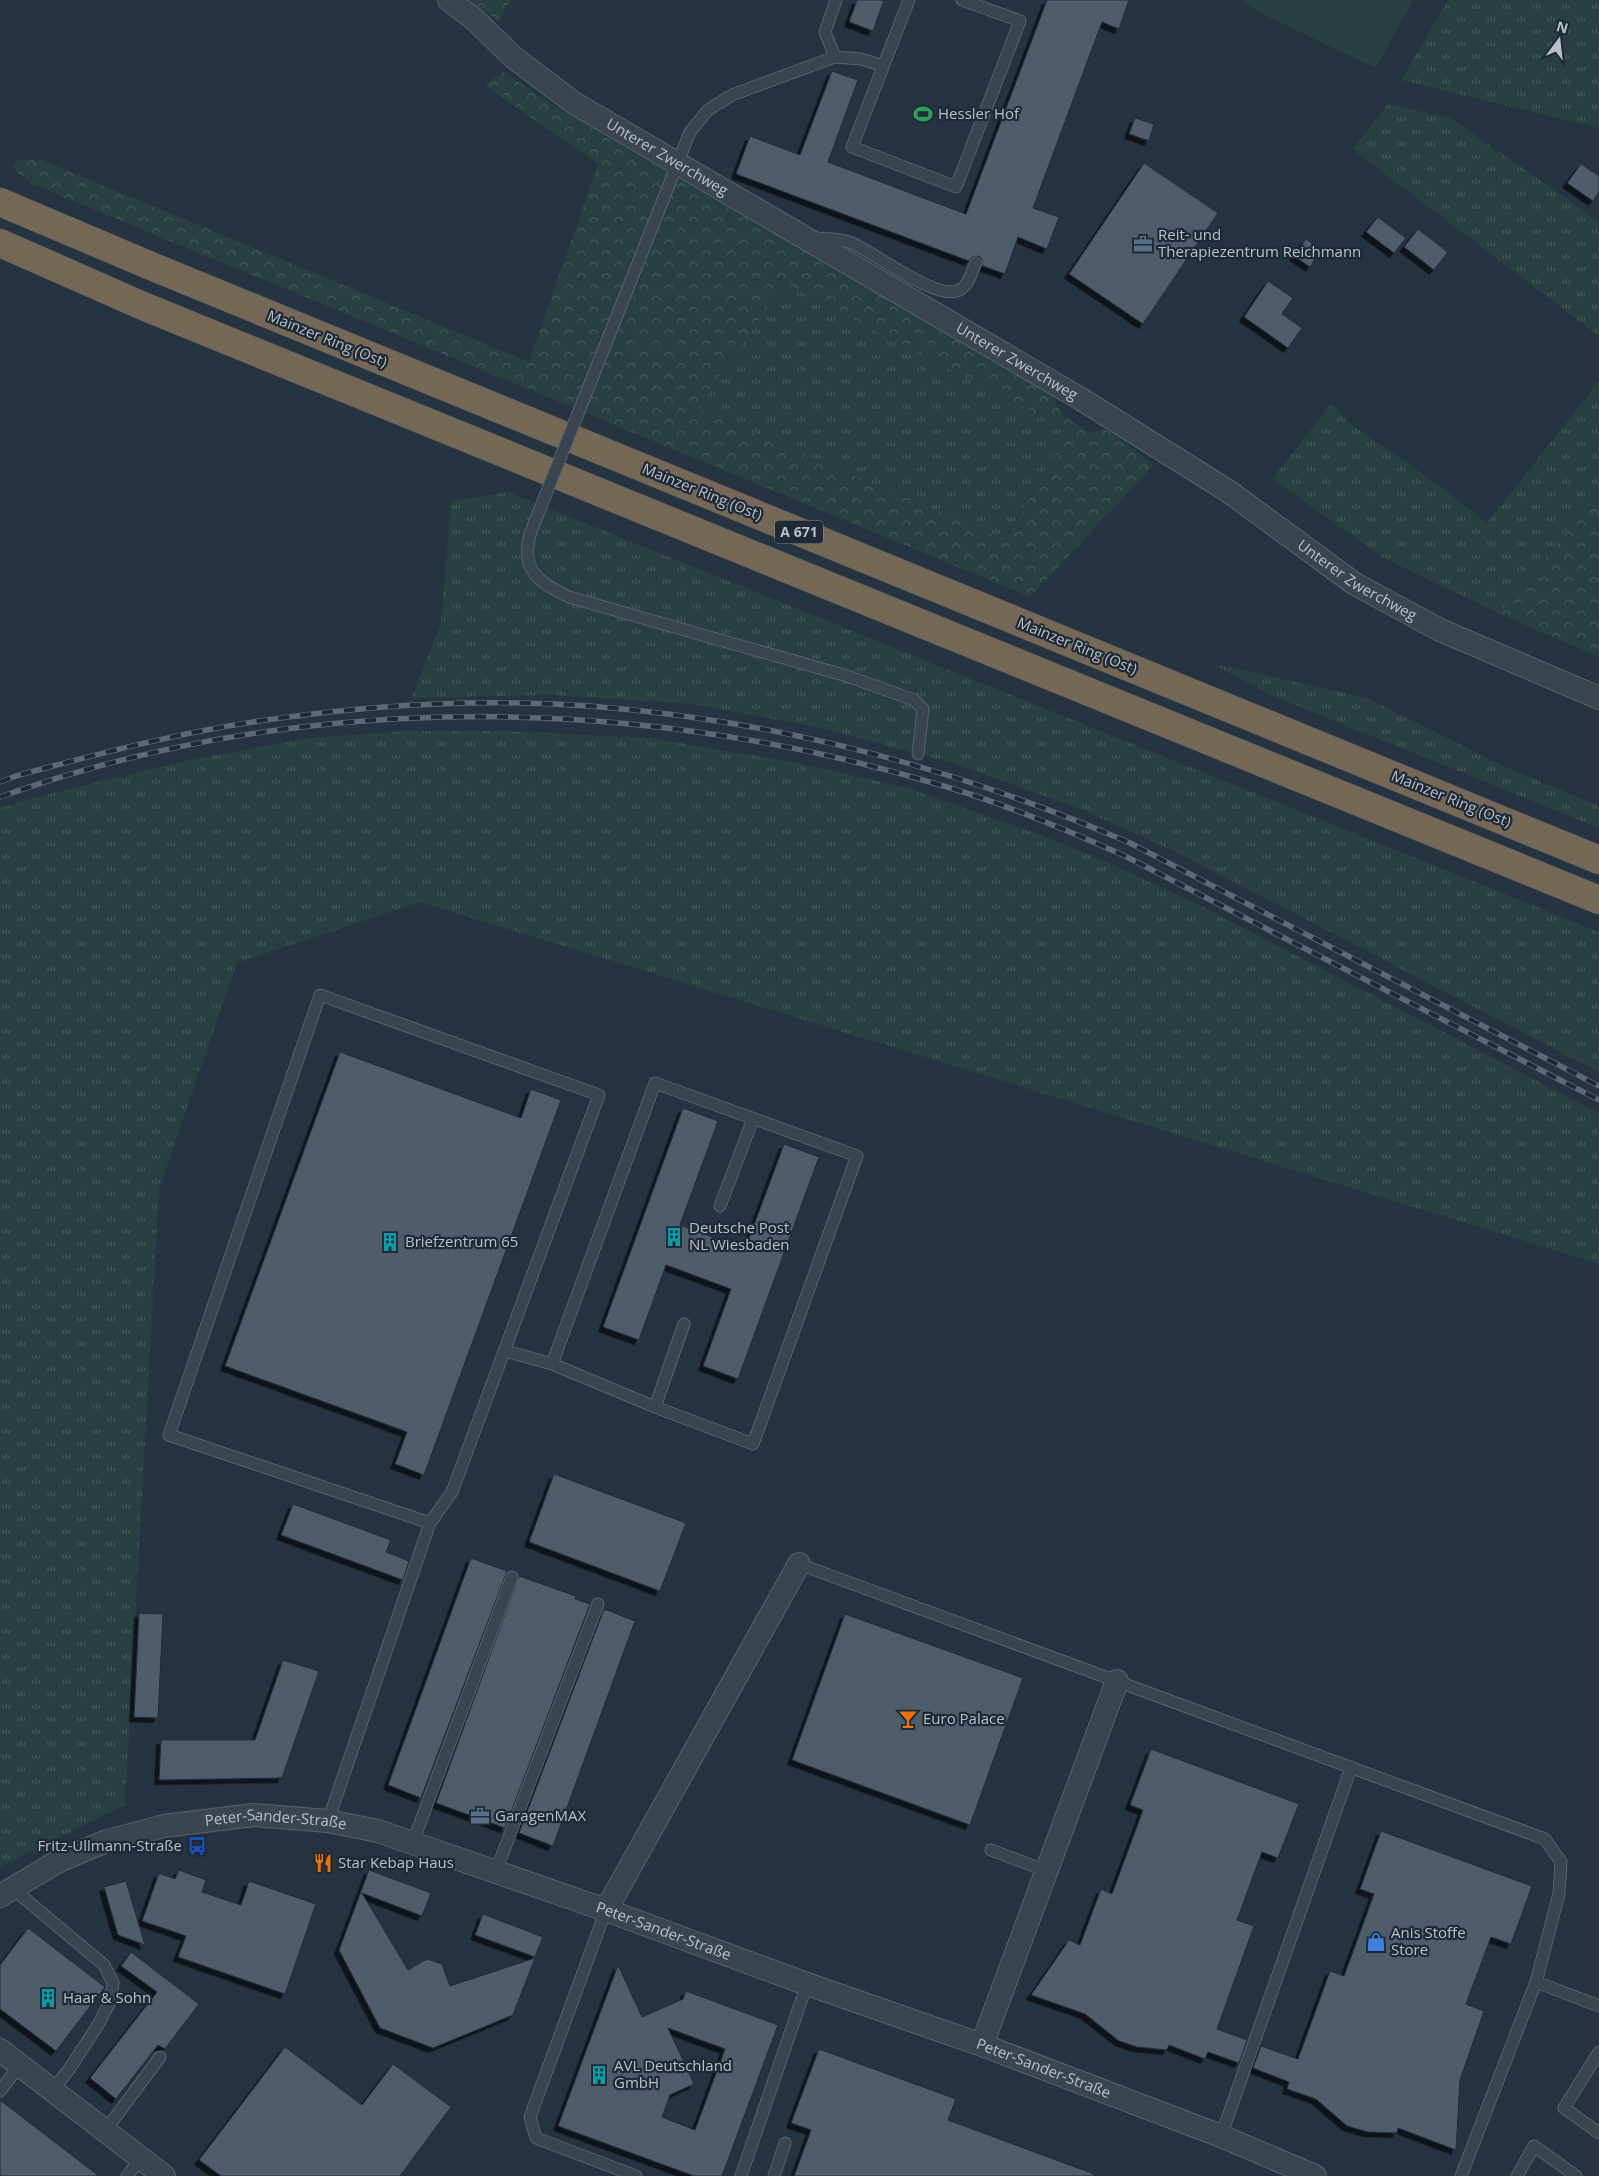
<svg xmlns="http://www.w3.org/2000/svg" width="1599" height="2176" font-family="'Open Sans',sans-serif">
<style>
.grass{fill:url(#grass-tufts)}
.forest{fill:url(#forest-crowns);fill-rule:evenodd}
.garden{fill:#284041}
.building{fill:#4f5c6b;stroke:#212c38;fill-rule:evenodd;filter:url(#shadow)}
.lines{fill:none;stroke-linecap:round;stroke-linejoin:round}
.service-casing{stroke:#58636e;stroke-width:13}
.minor-casing{stroke:#58636e;stroke-width:24}
.motorway-casing{stroke:#45505b;stroke-width:29}
.service{stroke:#3a4550;stroke-width:11}
.minor{stroke:#3a4550;stroke-width:22}
.motorway{stroke:#766857;stroke-width:28}
.rail-casing{stroke:#5c6977;stroke-width:5.5}
.rail{stroke:#1f2a36;stroke-width:4;stroke-dasharray:11;stroke-linecap:butt}
.service-bridge-casing{stroke:#58636e;stroke-width:13;stroke-linecap:butt}
.service-bridge{stroke:#3a4550;stroke-width:11}
.labels{text-anchor:middle;stroke-width:4.5;stroke-linejoin:round;paint-order:stroke}
.shield{fill:#1f2a36;stroke:#89939e;stroke-width:1}
.shield-label{font-size:14px;font-weight:bold;fill:#b7c0cb}
.poi-label{font-size:15px;fill:#b7c0cb;stroke:#1f2a36;text-anchor:start}
.street-label{font-size:15px;fill:#b7c0cb;stroke:#1f2a36}
</style>
<defs>
<pattern id="grass-tufts" width="24" height="20" patternUnits="userSpaceOnUse" patternTransform="scale(1.25)"><rect width="24" height="20" fill="#284041"/><path d="M3 7l-1-3M5 7V3M7 7l1-3M15 17l-1-3M17 17v-4M19 17l1-3" fill="none" stroke="#455a5b"/></pattern>
<pattern id="forest-crowns" width="20" height="18" patternUnits="userSpaceOnUse" patternTransform="scale(1.25)"><rect width="20" height="18" fill="#284041"/><path d="M2 6a3 3 0 1 1 6 0M12 15a3 3 0 1 1 6 0" fill="none" stroke="#455a5b"/></pattern>
<filter id="shadow"><feDropShadow dx="-4.5" dy="4.5" stdDeviation="0" flood-color="#0009"/></filter>
</defs>
<rect width="100%" height="100%" fill="#263340"/>
<!-- grass -->
<g class="grass">
<polygon points="1448,0 1599,0 1599,128 1401,80"/>
<polygon points="1388,104 1450,118 1599,221 1599,336 1352,149"/>
<polygon points="784,283 1069,431 1004,540 698,409"/>
<polygon points="1599,381 1599,492 1500,614 1384,558 1272,479 1332,403 1348,422 1437,484 1487,523"/>
<polygon points="508,492 1599,932 1599,1072 1178,853 1078,808 949,762 817,727 692,704 552,695 411,698 441,623 451,501"/>
<polygon points="1211,663 1367,698 1501,765 1599,806 1599,828 1268,694"/>
<polygon points="407,731 503,731 650,738 799,763 908,788 1041,835 1105,861 1201,906 1599,1113 1599,1264 420,902 237,963 159,1189 125,1805 0,1867 0,808 25,800 185,761 308,738"/>
</g>
<!-- forest -->
<g class="forest">
<polygon points="470,0 510,0 499,22"/>
<path d="M504,72L551,104L1052,394L1062,415L1089,432L1106,429L1154,465L1030,597L32,184L12,167L19,159L42,160L529,362L598,164L484,85ZM784,283L1069,431L1005,540L698,409Z"/>
<polygon points="1599,492 1599,657 1500,614"/>
</g>
<!-- garden -->
<polygon class="garden" points="1240,0 1413,0 1376,68 1262,14"/>
<!-- building -->
<g class="building">
<polygon points="857,0 884,0 873,31 849,22"/>
<polygon points="1047,0 1129,0 1119,29 1102,22 1033,208 1059,217 1047,249 1018,237 1005,274 983,266 982,259 979,256 972,257 969,261 736,174 750,136 800,155 832,71 858,80 828,162 966,214"/>
<polygon points="1135,118 1154,124 1149,141 1129,134"/>
<polygon points="1144,163 1218,213 1143,324 1069,274"/>
<polygon points="1581,164 1599,176 1599,192 1593,201 1567,183"/>
<polygon points="1378,217 1406,238 1394,253 1366,232"/>
<polygon points="1418,229 1448,252 1434,270 1404,247"/>
<polygon points="1306,239 1321,250 1310,267 1294,256"/>
<polygon points="1268,281 1293,298 1282,314 1302,328 1288,348 1244,317"/>
<polygon points="340,1052 521,1118 531,1089 561,1100 424,1475 395,1464 407,1432 225,1366"/>
<polygon points="683,1108 718,1121 680,1225 745,1249 784,1144 819,1157 738,1379 703,1366 731,1289 666,1265 639,1340 603,1327"/>
<polygon points="554,1474 686,1523 660,1591 529,1542"/>
<polygon points="293,1504 391,1540 386,1552 409,1561 403,1580 281,1535"/>
<polygon points="471,1558 507,1571 421,1798 388,1785"/>
<polygon points="519,1576 576,1596 575,1599 590,1604 505,1828 436,1803"/>
<polygon points="604,1609 635,1621 553,1846 519,1833"/>
<polygon points="139,1613 163,1614 158,1718 134,1717"/>
<polygon points="845,1614 1023,1678 970,1825 792,1760"/>
<polygon points="283,1660 319,1671 282,1778 159,1780 161,1740 255,1740"/>
<polygon points="1151,1749 1299,1804 1278,1858 1262,1852 1237,1920 1254,1926 1217,2029 1247,2040 1239,2063 1208,2052 1205,2059 1169,2045 1167,2050 1137,2047 1119,2041 1085,2014 1031,1995 1069,1940 1080,1945 1101,1889 1112,1894 1143,1810 1130,1805"/>
<polygon points="1381,1831 1532,1886 1511,1944 1491,1937 1466,2004 1484,2011 1460,2080 1456,2150 1398,2128 1397,2133 1368,2132 1347,2126 1316,2099 1287,2089 1289,2082 1253,2068 1261,2046 1298,2059 1330,1971 1344,1976 1374,1894 1360,1889"/>
<polygon points="179,1870 206,1880 202,1892 241,1905 249,1881 316,1904 285,1994 178,1957 186,1936 142,1921 159,1873 175,1879"/>
<polygon points="369,1870 431,1893 422,1916 362,1893 408,1970 427,1959 442,1964 450,1986 535,1958 513,2015 433,2048 380,2028 339,1950"/>
<polygon points="126,1881 133,1905 145,1945 118,1935 104,1887"/>
<polygon points="483,1914 543,1937 535,1957 475,1935"/>
<polygon points="28,1928 105,1987 56,2051 0,2009 0,1965"/>
<polygon points="131,1952 199,2004 165,2049 158,2045 116,2099 90,2078 157,1992 121,1966"/>
<path d="M618,1965L642,2017L683,1999L686,1991L778,2025L722,2176H694L558,2126ZM668,2028L725,2049L695,2130L662,2117L670,2095L694,2084Z"/>
<polygon points="285,2047 362,2105 393,2064 451,2107 400,2176 221,2176 199,2160"/>
<polygon points="819,2049 956,2099 948,2120 1094,2174 1094,2176 794,2176 811,2130 791,2123"/>
<polygon points="0,2100 99,2176 0,2176"/>
</g>
<g class="lines">
<!-- service casing -->
<g class="service-casing">
<g id="service">
<polyline points="909,0 852,147 956,187 1020,21 962,0"/>
<polyline points="835,57 825,32 836,0"/>
<path d="M814,238C826,239 840,238 852,243C876,254 933,298 957,291C968,288 971,273 976,263"/>
<polyline points="591,381 690,132 708,110 732,95 835,57 861,59 883,66"/>
<path d="M530,534C520,571 539,582 569,597L847,676L914,700L923,709L918,754"/>
<polyline points="720,1206 753,1119"/>
<polyline points="505,1351 552,1364 655,1083 857,1156 753,1444 655,1407 552,1364"/>
<polyline points="655,1407 684,1324"/>
<polyline points="799,1564 1545,1839 1561,1862 1559,1894 1536,1982 1461,2176"/>
<polyline points="328,1821 430,1523 169,1435 320,995 599,1095 452,1492 430,1523"/>
<polyline points="413,1842 512,1577"/>
<polyline points="991,1850 1047,1871"/>
<polyline points="496,1871 598,1604"/>
<polyline points="12,1888 104,1965 113,1983 110,2002 98,2025 68,2071 52,2090"/>
<polyline points="606,1910 530,2117 536,2138 636,2176"/>
<polyline points="1536,1982 1599,2006"/>
<polyline points="1599,2052 1564,2108 1599,2133"/>
<polyline points="0,2091 20,2065"/>
<polyline points="105,2131 160,2057"/>
<polyline points="1221,2136 1351,1768"/>
<polyline points="127,2176 141,2158"/>
<polyline points="741,2176 807,1984"/>
<polyline points="774,2176 785,2143"/>
<polyline points="1517,2176 1534,2146 1576,2176"/>
</g>
</g>
<!-- minor casing -->
<g class="minor-casing">
<g id="minor">
<path id="s1" d="M449,0L474,19L513,57L574,103L1081,399L1228,491L1355,584L1440,630L1599,698"/>
<path id="s2" d="M0,1896L57,1862L104,1842L164,1826L253,1815L328,1821L378,1831L606,1910L807,1984L982,2045L1221,2136L1315,2176"/>
<polyline points="606,1910 799,1564"/>
<polyline points="982,2045 1117,1681"/>
<polyline points="0,2050 164,2176"/>
</g>
</g>
<!-- motorway casing -->
<g class="motorway-casing">
<g id="motorway">
<polyline points="0,202 151,266 1599,860"/>
<polyline points="0,243 143,306 1599,900"/>
</g>
</g>
<!-- service -->
<use href="#service" class="service"/>
<!-- minor -->
<use href="#minor" class="minor"/>
<!-- motorway -->
<use href="#motorway" class="motorway"/>
<!-- rail casing -->
<g class="rail-casing">
<g id="rail">
<path d="M0,782L19,775C98,754 177,733 259,721C367,705 480,698 589,706C776,720 959,769 1130,843L1599,1086"/>
<path d="M0,797C304,689 640,694 947,787C1008,805 1067,830 1125,856L1599,1100"/>
</g>
</g>
<!-- rail -->
<use href="#rail" class="rail"/>
<!-- service-bridge casing -->
<g class="service-bridge-casing">
<polyline id="service-bridge" points="530,534 591,381"/>
</g>
<!-- service-bridge -->
<use href="#service-bridge" class="service-bridge"/>
</g>
<!-- icons -->
<defs>
<g id="stadium-bare" transform="scale(1.5)"><path d="M0-5a6.5 5 0 1 0 0 10a6.5 5 0 1 0 0-10ZM-3.5-1.8h7v3.6h-7Z" fill="#2e9e5b" stroke="#1f2a36" stroke-width="2.5" paint-order="stroke"/></g>
<g id="office-bare" transform="scale(1.5)"><path d="M-6-3h4V-5.5h4V-3h4V5H-6ZM-1-4.5V-3h2v-1.5ZM-6 0V1H6V0Z" fill="#5c6f8a" stroke="#1f2a36" stroke-width="2.5" paint-order="stroke"/></g>
<g id="building-bare" transform="scale(1.5)"><path d="M-4-6H4V6H1V3H-1V6H-4ZM-2.5-4.3h1.7v1.8h-1.7ZM.8-4.3h1.7v1.8H.8ZM-2.5-1h1.7V.8h-1.7ZM.8-1h1.7V.8H.8Z" fill="#0f9aa8" stroke="#1f2a36" stroke-width="2.5" paint-order="stroke"/></g>
<g id="bar-bare" transform="scale(1.5)"><path d="M-6-5H6L.8 .8V4.5H3.5V6h-7V4.5H-.8V.8Z" fill="#e8710a" stroke="#1f2a36" stroke-width="2.5" paint-order="stroke"/></g>
<g id="bus-bare" transform="scale(1.5)"><path d="M-5-6H5V4H4V6H2V4H-2V6H-4V4H-5ZM-3.5-4V0h7V-4ZM-3.5 1.2v1.5H-2V1.2ZM2 1.2v1.5H3.5V1.2Z" fill="#1a4fb4" stroke="#1f2a36" stroke-width="2.5" paint-order="stroke"/></g>
<g id="restaurant-bare" transform="scale(1.5)"><path d="M-5-6h1v4h1v-4h1v4h1v-4h1v5L-1.5 .5V6h-2V.5L-5-1ZM5-6V6H3V1.5H1.5Q1.5-4 5-6Z" fill="#e8710a" stroke="#1f2a36" stroke-width="2.5" paint-order="stroke"/></g>
<g id="shop-bare" transform="scale(1.5)"><path d="M-5-2.5h2.3a2.7 3.5 0 0 1 5.4 0H5L5.5 6h-11ZM-1.5-2.5h3a1.5 2.3 0 0 0-3 0Z" fill="#3f7fe0" stroke="#1f2a36" stroke-width="2.5" paint-order="stroke"/></g>
</defs>
<g fill-rule="evenodd">
<use href="#stadium-bare" x="923" y="114"/>
<use href="#office-bare" x="1143" y="244"/>
<use href="#building-bare" x="674" y="1237"/>
<use href="#building-bare" x="390" y="1242"/>
<use href="#bar-bare" x="908" y="1719"/>
<use href="#office-bare" x="480" y="1816"/>
<use href="#bus-bare" x="197" y="1846"/>
<use href="#restaurant-bare" x="323" y="1863"/>
<use href="#shop-bare" x="1376" y="1942"/>
<use href="#building-bare" x="48" y="1998"/>
<use href="#building-bare" x="599" y="2075"/>
</g>
<g class="labels">
<!-- shield labels -->
<rect class="shield" x="775" y="520.5" width="48" height="23" rx="4"/>
<g class="shield-label">
<text x="799" y="537">A 671</text>
</g>
<!-- poi labels -->
<g class="poi-label">
<text x="938" y="119">Hessler Hof</text>
<text x="1158" y="240">Reit- und<tspan x="1158" dy="17">Therapiezentrum Reichmann</tspan></text>
<text x="689" y="1233">Deutsche Post<tspan x="689" dy="17">NL Wiesbaden</tspan></text>
<text x="405" y="1247">Briefzentrum 65</text>
<text x="923" y="1724">Euro Palace</text>
<text x="495" y="1821">GaragenMAX</text>
<text x="182" y="1851" text-anchor="end">Fritz-Ullmann-Straße</text>
<text x="338" y="1868">Star Kebap Haus</text>
<text x="1391" y="1938">Anis Stoffe<tspan x="1391" dy="17">Store</tspan></text>
<text x="63" y="2003">Haar &amp; Sohn</text>
<text x="614" y="2071">AVL Deutschland<tspan x="614" dy="17">GmbH</tspan></text>
</g>
<!-- street labels -->
<g class="street-label">
<text dy="5" stroke="none"><textPath href="#s1" startOffset="270">Unterer Zwerchweg</textPath></text>
<text transform="translate(327 339) rotate(22)" y="5">Mainzer Ring (Ost)</text>
<text dy="5" stroke="none"><textPath href="#s1" startOffset="675">Unterer Zwerchweg</textPath></text>
<text transform="translate(702 492) rotate(22)" y="5">Mainzer Ring (Ost)</text>
<text dy="5" stroke="none"><textPath href="#s1" startOffset="1080">Unterer Zwerchweg</textPath></text>
<text transform="translate(1077 646) rotate(22)" y="5">Mainzer Ring (Ost)</text>
<text transform="translate(1451 799) rotate(22)" y="5">Mainzer Ring (Ost)</text>
<text dy="5" stroke="none"><textPath href="#s2" startOffset="292">Peter-Sander-Straße</textPath></text>
<text dy="5" stroke="none"><textPath href="#s2" startOffset="698">Peter-Sander-Straße</textPath></text>
<text dy="5" stroke="none"><textPath href="#s2" startOffset="1102">Peter-Sander-Straße</textPath></text>
</g>
</g>
<!-- north arrow -->
<g transform="translate(1559 40) rotate(15)" stroke="#1f2a36" stroke-width="4" paint-order="stroke">
<path d="M0-4L9 19L0 12L-9 19Z" fill="#b7c0cb"/>
<text y="-8" font-size="14" font-weight="bold" text-anchor="middle" fill="#b7c0cb">N</text>
</g>
</svg>
